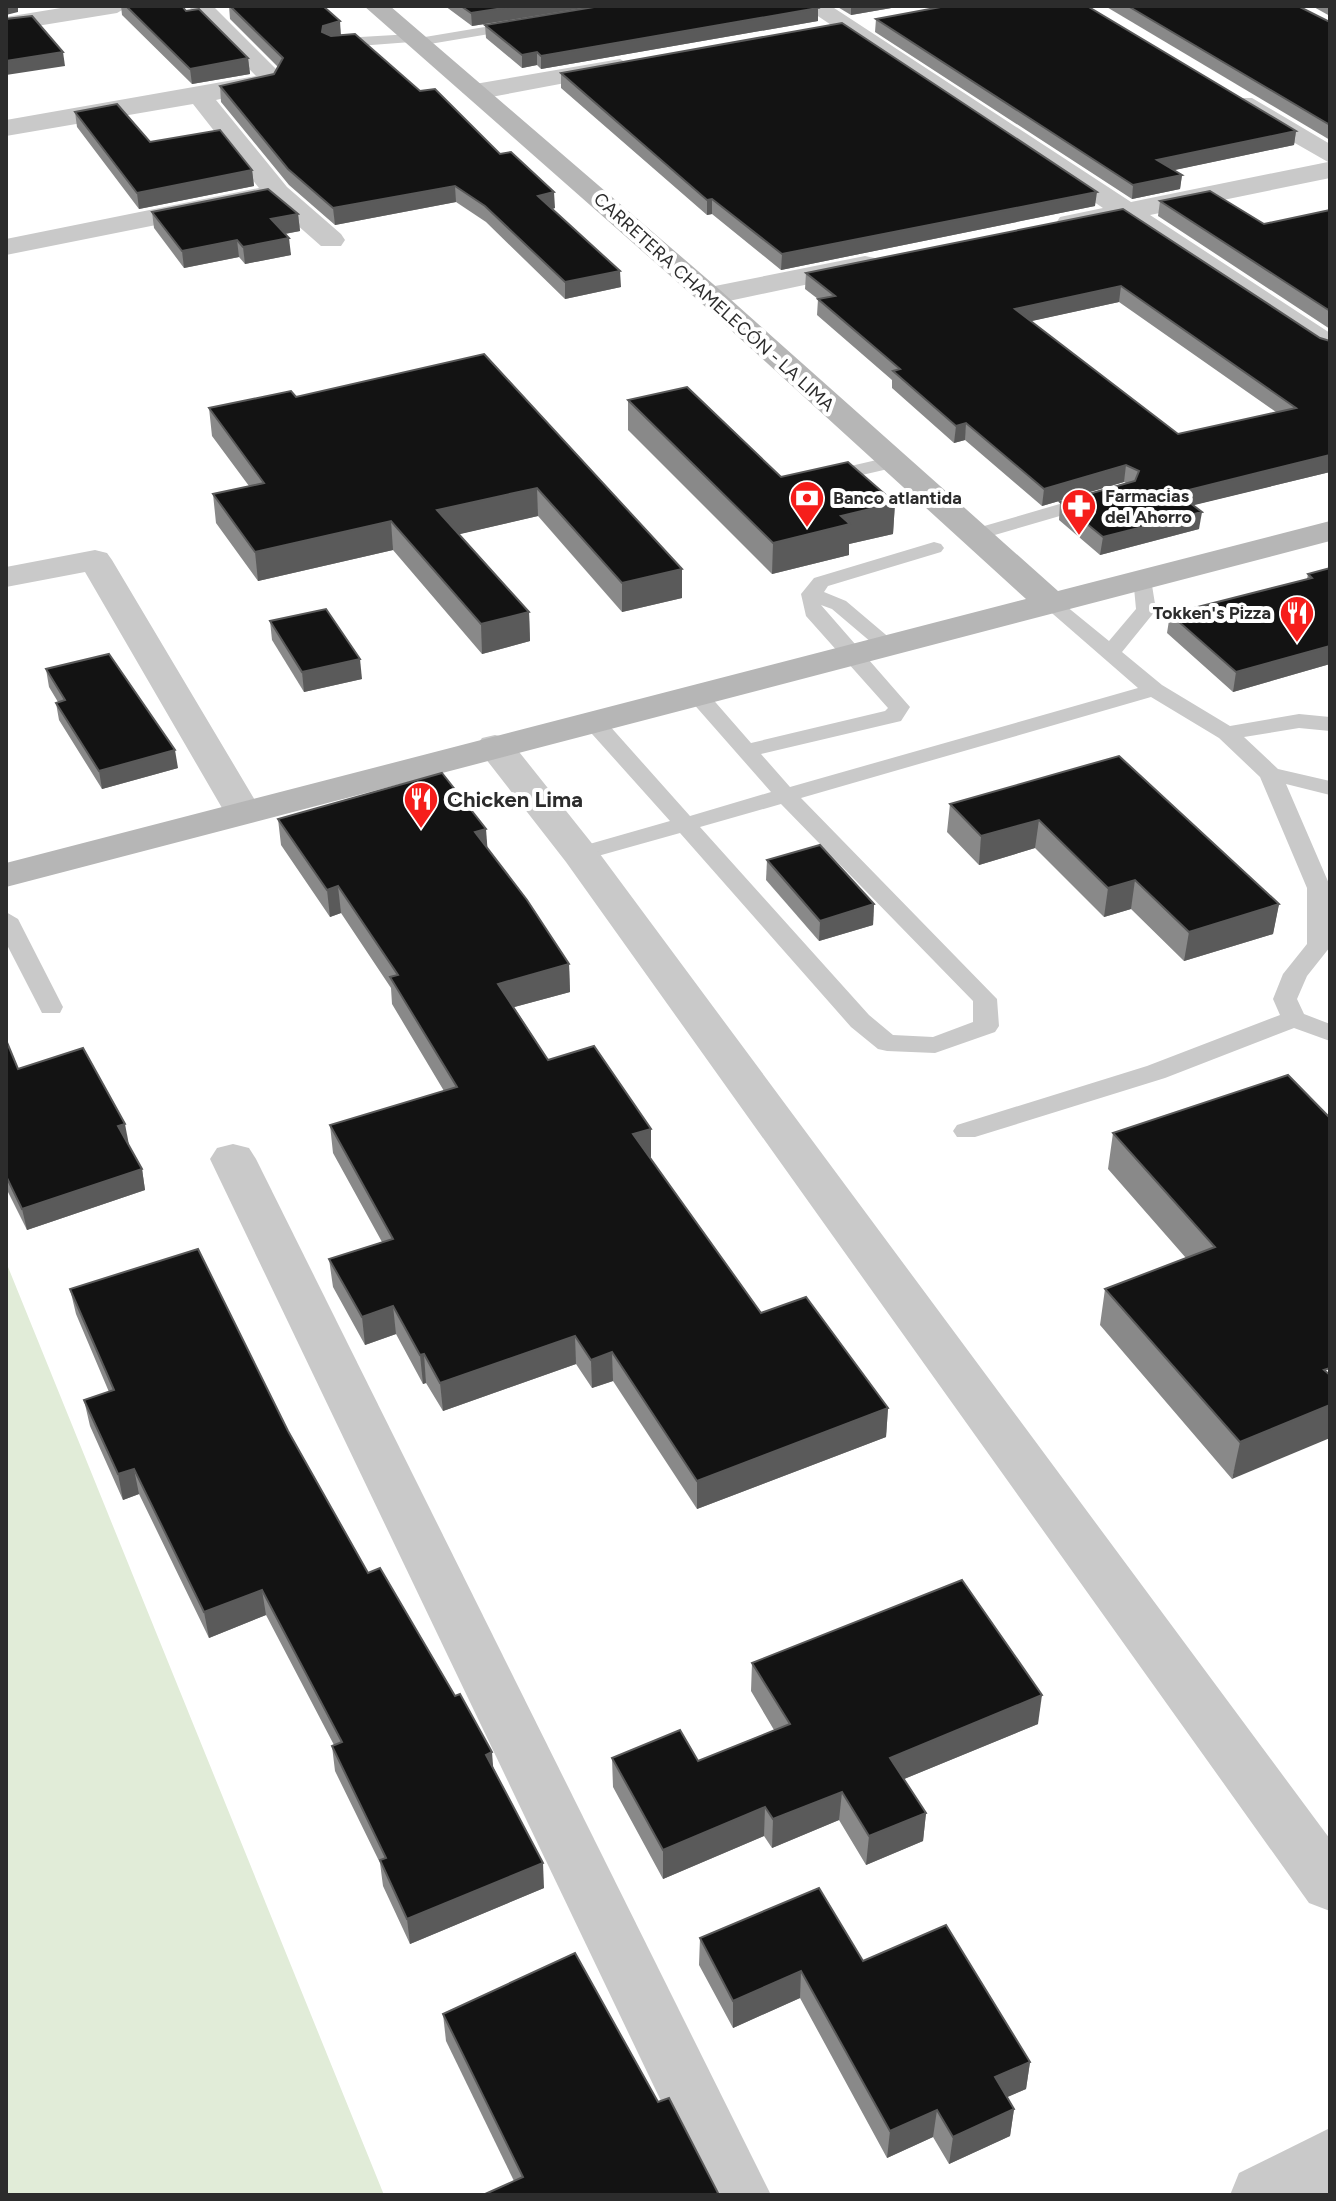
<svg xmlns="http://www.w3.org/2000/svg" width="1336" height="2201" font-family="Figtree,sans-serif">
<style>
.green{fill:#e1ecd8}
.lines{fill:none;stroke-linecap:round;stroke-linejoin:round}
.lane{fill:#c9c9c9;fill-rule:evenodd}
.street{fill:#c9c9c9;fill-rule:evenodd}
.secondary{fill:#b6b6b6;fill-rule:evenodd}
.wall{fill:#898989;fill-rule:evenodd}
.shaded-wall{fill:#5a5a5a}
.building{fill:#131313;stroke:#5a5a5a;stroke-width:2;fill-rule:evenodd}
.labels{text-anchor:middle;stroke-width:8;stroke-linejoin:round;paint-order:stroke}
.far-street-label{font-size:18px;fill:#2c2c2c;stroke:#fff}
.far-poi-label{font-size:18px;font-weight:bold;fill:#2c2c2c;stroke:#fff;text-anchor:start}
.poi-label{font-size:22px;font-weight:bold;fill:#2c2c2c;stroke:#fff;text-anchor:start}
</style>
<rect width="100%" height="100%" fill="#fff"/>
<!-- green -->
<polygon class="green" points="6,1262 384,2195 6,2195"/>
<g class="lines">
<!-- lane -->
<g class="lane">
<polygon points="520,21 525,22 525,28 418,46 411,42 332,48 325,44 343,38 412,34 419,38"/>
<polygon points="894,456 901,458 901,466 823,484 813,478 816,474"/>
<polygon points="1094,494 1101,496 1104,500 1101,504 974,541 964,535 967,531"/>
<path d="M934,542L941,544L944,548L941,552L828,586L824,592L846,601L892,640L895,644L892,648H878L832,609L821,605L910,707L901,721L761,754L790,787L1138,688L1038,601L1048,595L1055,597L1109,641L1136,609L1133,577L1136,573H1150L1156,610L1122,652L1162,685L1230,726L1299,714L1330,717V731L1299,728L1244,737L1278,769L1330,781V795L1286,784L1330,886V947L1307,976L1297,999L1304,1014L1330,1024V1041L1294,1028L1165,1078L975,1137H957L953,1131L957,1125L1147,1066L1280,1015L1273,999L1283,974L1307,944V888L1260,777L1219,738L1151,697L801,798L997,999L999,1026L995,1032L935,1053L887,1051L878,1049L851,1027L680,833L580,861L572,859L568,854L572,849L670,821L584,725L581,720L584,715H600L690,816L771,792L684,693L687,688H703L751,743L885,711L888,708L806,616L801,594L814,578ZM781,804L973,1001V1022L933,1037L893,1035L869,1015L700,827Z"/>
<polygon points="6,912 18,919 63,1007 60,1013 42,1013 39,1007 6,943"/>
</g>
<!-- street -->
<g class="street">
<polygon points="73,6 129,6 117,13 6,31 6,17"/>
<polygon points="188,6 213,6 281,74 275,86 216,100 287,187 341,234 345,240 341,246 321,246 271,202 6,255 6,239 259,188 193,104 6,136 6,120 256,76"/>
<polygon points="803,6 831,6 1131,202 1328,162 1234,108 1230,103 1234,98 1252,98 1330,144 1330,178 1150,215 1330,333 1330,355 1319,352 1122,221 1070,231 1060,229 1056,223 1060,217 1103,208"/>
<polygon points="620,59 632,66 629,71 475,100 462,92 475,84"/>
<polygon points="865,256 875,258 879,264 875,270 710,305 700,302 696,296 700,290 710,287"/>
<polygon points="95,550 107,553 112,560 262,812 257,820 243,824 229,820 85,572 6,587 6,567"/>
<polygon points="495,735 508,738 594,846 1330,1839 1330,1911 1309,1903 566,862 482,754 476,746 482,738"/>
<polygon points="233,1144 249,1148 256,1159 771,2195 706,2195 210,1159 217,1148"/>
<polygon points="1330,2128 1330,2192 1325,2195 1230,2195 1239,2173"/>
</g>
<!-- secondary -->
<polygon class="secondary" points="364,6 390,6 720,290 1058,591 1330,521 1330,541 6,887 6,863 1026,599 700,302"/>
</g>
<!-- wall -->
<g class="wall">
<polygon points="121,6 182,6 186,11 248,58 250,74 192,84 122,15"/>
<polygon points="229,6 323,6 341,35 555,208 553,209 621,287 565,299 486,222 456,202 335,225 289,185 221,102 220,86 274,74 278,67 230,19"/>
<polygon points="445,6 815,6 818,21 541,69 537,65 522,68 486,38 485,25 596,7 472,26"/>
<polygon points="836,6 903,6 851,15"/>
<polygon points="1105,6 1298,6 1330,22 1330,140"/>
<polygon points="1312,6 1330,6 1330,16"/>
<polygon points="876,19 1296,131 1294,145 1174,170 1182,175 1180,189 1132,199 875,32"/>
<polygon points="561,73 1095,206 781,270 712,214 707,215 561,88"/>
<polygon points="75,112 150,142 252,170 254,186 139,209 77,127"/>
<polygon points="1160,201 1264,224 1330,210 1330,329 1158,216"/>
<path d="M1123,209L1320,338L1330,472L1193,505L1199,529L1100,555L1059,520L1060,502L1126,483L1124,482L1042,506L965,440L954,443L892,388V380L817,315L818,299L805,289L806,273ZM1119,302L1276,412L1178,434L1031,321Z"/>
<polygon points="152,212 298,214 300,231 285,234 291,255 245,264 239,257 184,268 154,228"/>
<polygon points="484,354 682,569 682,598 622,612 538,516 459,534 529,612 530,641 482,654 393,550 258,581 216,523 213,494 249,486 212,436 209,408 296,397"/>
<polygon points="628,400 781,477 895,503 893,534 849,544 849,555 772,574 628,430"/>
<polygon points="1330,568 1330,664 1233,692 1167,633 1170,614 1307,579 1308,574"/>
<polygon points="270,621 362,679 304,692 272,640"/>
<polygon points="46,669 178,768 102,789 59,720 56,703 58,702 49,687"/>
<polygon points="1119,756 1279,904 1273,934 1184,961 1131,909 1104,917 1035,848 979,865 947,832 950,804"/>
<polygon points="278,819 487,848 569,964 570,992 514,1007 548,1060 651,1157 649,1157 761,1313 888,1408 886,1437 697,1509 613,1381 592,1388 576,1364 443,1411 426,1383 423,1384 396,1334 365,1345 333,1287 329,1259 382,1242 333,1153 330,1125 444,1091 392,1004 391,988 341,913 330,917 281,845"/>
<polygon points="767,860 874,904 873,925 819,941 766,880"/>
<polygon points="6,1040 18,1069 129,1145 128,1145 142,1169 145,1190 27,1230 6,1188"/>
<polygon points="1330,1118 1232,1479 1100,1325 1105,1289 1186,1258 1108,1169 1113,1133"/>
<polygon points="70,1289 288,1431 368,1573 494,1769 544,1888 410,1944 383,1886 380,1863 335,1771 332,1746 334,1745 266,1615 209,1638 139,1494 123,1500 90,1426 84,1400 109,1392 76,1314"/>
<polygon points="752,1663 1038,1724 904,1779 926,1813 923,1841 866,1865 839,1820 772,1848 764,1836 663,1879 613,1787 612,1758 698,1761 774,1730 751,1691"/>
<polygon points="700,1938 863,1961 1030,2062 1026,2089 1007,2097 1014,2109 1010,2136 949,2164 933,2137 887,2158 800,1998 733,2028 699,1965"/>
<polygon points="443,2014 658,2102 719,2195 514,2181 446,2041"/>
</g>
<!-- shaded-wall -->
<g class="shaded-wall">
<polygon points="6,6 18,6 18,12 6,15"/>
<polygon points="516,6 595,6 472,26 471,13"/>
<polygon points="851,6 903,6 851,15"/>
<polygon points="818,8 818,21 541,69 541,56"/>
<polygon points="340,21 341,36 324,41 322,32 323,26"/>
<polygon points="63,52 65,66 6,75 6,61"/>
<polygon points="537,52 537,65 522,68 522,55"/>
<polygon points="248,58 250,74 192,84 190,69"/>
<polygon points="1296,131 1294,145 1156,174 1157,160"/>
<polygon points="252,170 254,186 139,209 137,193"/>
<polygon points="1182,175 1180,189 1132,199 1133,185"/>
<polygon points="455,186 456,202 335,225 333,208"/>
<polygon points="554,192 555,208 538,212 538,196"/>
<polygon points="1097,192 1095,206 781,270 782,254"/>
<polygon points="712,199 712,214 707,215 707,200"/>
<polygon points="298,214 300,231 273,236 271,219"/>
<polygon points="289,238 291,255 245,264 243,247"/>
<polygon points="237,240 239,257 184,268 182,251"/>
<polygon points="620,271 621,287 565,299 565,282"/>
<polygon points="1121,286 1119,302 1014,325 1015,309"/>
<polygon points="966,423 965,440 954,443 956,426"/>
<polygon points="1330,455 1330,472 1174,510 1177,493"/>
<polygon points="1126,465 1124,482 1042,506 1044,489"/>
<polygon points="537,488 538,516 439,539 437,510"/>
<polygon points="895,503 893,534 849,544 849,555 772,574 773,543 841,516"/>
<polygon points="1202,512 1199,529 1100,555 1103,537"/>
<polygon points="391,521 393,550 258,581 255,552"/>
<polygon points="682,569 682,598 622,612 622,583"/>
<polygon points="529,612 530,641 482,654 481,624"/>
<polygon points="1330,646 1330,664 1233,692 1236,672"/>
<polygon points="360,659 362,679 304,692 302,672"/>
<polygon points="175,750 178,768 102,789 99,771"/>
<polygon points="1039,820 1035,848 979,865 981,836"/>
<polygon points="486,829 488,855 475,832"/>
<polygon points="1135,880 1131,909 1104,917 1108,888"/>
<polygon points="338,886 341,913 330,917 327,890"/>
<polygon points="874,904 873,925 819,941 820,921"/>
<polygon points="1279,904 1273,934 1184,961 1189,932"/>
<polygon points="569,964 570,992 500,1011 498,984"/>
<polygon points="125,1124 129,1145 121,1147 118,1126"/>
<polygon points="651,1129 651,1157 633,1162 633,1134"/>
<polygon points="142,1169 145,1190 27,1230 22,1209"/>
<polygon points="393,1306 396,1334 365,1345 362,1317"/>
<polygon points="575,1336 576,1364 443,1411 440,1383"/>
<polygon points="612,1352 613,1381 592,1388 591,1360"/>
<polygon points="424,1354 426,1383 423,1384 420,1355"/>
<polygon points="1330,1405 1330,1438 1232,1479 1240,1442"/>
<polygon points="888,1408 886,1437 697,1509 697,1481"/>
<polygon points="134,1469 139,1494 123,1500 118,1474"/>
<polygon points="262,1590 266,1615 209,1638 204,1612"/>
<polygon points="1042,1695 1038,1724 887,1786 890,1758"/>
<polygon points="492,1752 494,1778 486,1755"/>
<polygon points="842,1792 839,1820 772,1848 773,1819"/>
<polygon points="765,1807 764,1836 663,1879 663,1850"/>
<polygon points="926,1813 923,1841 866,1865 869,1836"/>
<polygon points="543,1863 544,1888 410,1944 407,1919"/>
<polygon points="801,1971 800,1998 733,2028 733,2001"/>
<polygon points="1030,2062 1026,2089 991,2104 995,2077"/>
<polygon points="1014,2109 1010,2136 949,2164 953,2137"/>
<polygon points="937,2110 933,2137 887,2158 890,2131"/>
</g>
<!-- building -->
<g class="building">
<polygon points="126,6 182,6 186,11 199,9 248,58 190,69"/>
<polygon points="230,6 323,6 340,21 323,26 322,32 331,36 355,34 420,91 435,89 500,154 511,152 554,192 538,196 620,271 565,282 485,206 455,186 333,208 288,169 220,86 274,74 283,58"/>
<polygon points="461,6 516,6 471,13"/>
<polygon points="600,6 815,6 818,8 541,56 537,52 522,55 485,25"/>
<polygon points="946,6 1087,6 1296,131 1157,160 1182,175 1133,185 876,19"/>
<polygon points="1128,6 1298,6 1330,22 1330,125"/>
<polygon points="32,16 63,52 6,61 6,19"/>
<polygon points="842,23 1097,192 782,254 712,199 707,200 561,73"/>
<polygon points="117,104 150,142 220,130 252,170 137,193 75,112"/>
<polygon points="268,189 298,214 271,219 289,238 243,247 237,240 182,251 152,212"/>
<polygon points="1210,191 1264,224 1330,210 1330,311 1160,201"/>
<path d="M1123,209L1320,338L1330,341V455L1177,493L1202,512L1103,537L1060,502L1135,481L1139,471L1126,465L1044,489L966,423L956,426L893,371L900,369L818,299L835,296L806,273ZM1121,286L1296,408L1178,434L1015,309Z"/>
<polygon points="484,354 682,569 622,583 537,488 437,510 529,612 481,624 391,521 255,552 213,494 264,483 209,408 291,391 296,397"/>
<polygon points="687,387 781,477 848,462 895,503 841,516 850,524 773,543 628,400"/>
<polygon points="1330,568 1330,646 1236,672 1170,614 1312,578 1308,574"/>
<polygon points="326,609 360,659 302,672 270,621"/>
<polygon points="109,654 175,750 99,771 56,703 65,700 46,669"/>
<polygon points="1119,756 1279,904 1189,932 1135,880 1108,888 1039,820 981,836 950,804"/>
<polygon points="442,773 486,829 475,832 527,900 569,964 498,984 548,1060 594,1046 651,1129 633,1134 761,1313 806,1297 888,1408 697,1481 612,1352 591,1360 575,1336 440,1383 424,1354 420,1355 393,1306 362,1317 329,1259 393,1239 330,1125 457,1087 390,977 398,975 338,886 327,890 278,819"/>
<polygon points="820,845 874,904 820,921 767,860"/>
<polygon points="6,1040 18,1069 83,1048 125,1124 118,1126 142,1169 22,1209 6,1176"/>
<polygon points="1288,1075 1330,1118 1330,1368 1324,1370 1330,1375 1330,1405 1240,1442 1105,1289 1215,1247 1113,1133"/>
<polygon points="198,1249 288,1431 368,1573 380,1568 455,1696 460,1694 492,1752 486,1755 543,1863 407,1919 380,1860 386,1858 332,1746 342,1742 262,1590 204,1612 134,1469 118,1474 84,1400 114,1390 70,1289"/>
<polygon points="962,1580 1042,1695 890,1758 926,1813 869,1836 842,1792 773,1819 765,1807 663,1850 612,1758 680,1730 698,1761 790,1724 752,1663"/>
<polygon points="819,1888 863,1961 946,1925 1030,2062 995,2077 1014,2109 953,2137 937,2110 890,2131 801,1971 733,2001 700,1938"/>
<polygon points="575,1953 658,2102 669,2098 719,2195 483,2195 523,2177 443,2014"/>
</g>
<!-- icons -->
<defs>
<g id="bank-pin" transform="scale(1.8)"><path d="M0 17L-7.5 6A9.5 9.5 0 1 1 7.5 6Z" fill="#f61e1b" stroke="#fff"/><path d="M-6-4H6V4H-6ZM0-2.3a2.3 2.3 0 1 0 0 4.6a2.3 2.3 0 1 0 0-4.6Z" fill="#fff"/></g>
<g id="pharmacy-pin" transform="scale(1.8)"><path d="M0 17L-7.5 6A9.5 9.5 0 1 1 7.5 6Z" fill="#f61e1b" stroke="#fff"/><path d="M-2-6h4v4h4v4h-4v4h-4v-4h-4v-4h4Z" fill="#fff"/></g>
<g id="restaurant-pin" transform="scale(1.8)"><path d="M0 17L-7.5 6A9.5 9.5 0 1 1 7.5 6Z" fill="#f61e1b" stroke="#fff"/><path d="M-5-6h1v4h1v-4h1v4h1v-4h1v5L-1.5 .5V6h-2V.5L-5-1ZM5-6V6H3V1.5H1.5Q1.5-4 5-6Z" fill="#fff"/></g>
</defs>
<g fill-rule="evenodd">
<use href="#bank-pin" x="807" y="498"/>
<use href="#pharmacy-pin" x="1079" y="506"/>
<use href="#restaurant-pin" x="1297" y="613"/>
<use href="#restaurant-pin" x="421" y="799"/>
</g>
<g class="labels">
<!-- far-street labels -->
<g class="far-street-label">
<text transform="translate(714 302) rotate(42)" y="6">CARRETERA CHAMELECÓN - LA LIMA</text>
</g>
<!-- far-poi labels -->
<g class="far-poi-label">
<text x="1105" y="502">Farmacias<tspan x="1105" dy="21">del Ahorro</tspan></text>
<text x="833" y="504">Banco atlantida</text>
<text x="1271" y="619" text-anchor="end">Tokken's Pizza</text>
</g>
<!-- poi labels -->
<g class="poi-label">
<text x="447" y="807">Chicken Lima</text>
</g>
</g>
<!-- border -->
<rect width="1336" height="2201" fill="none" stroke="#2c2c2c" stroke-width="16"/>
</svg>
